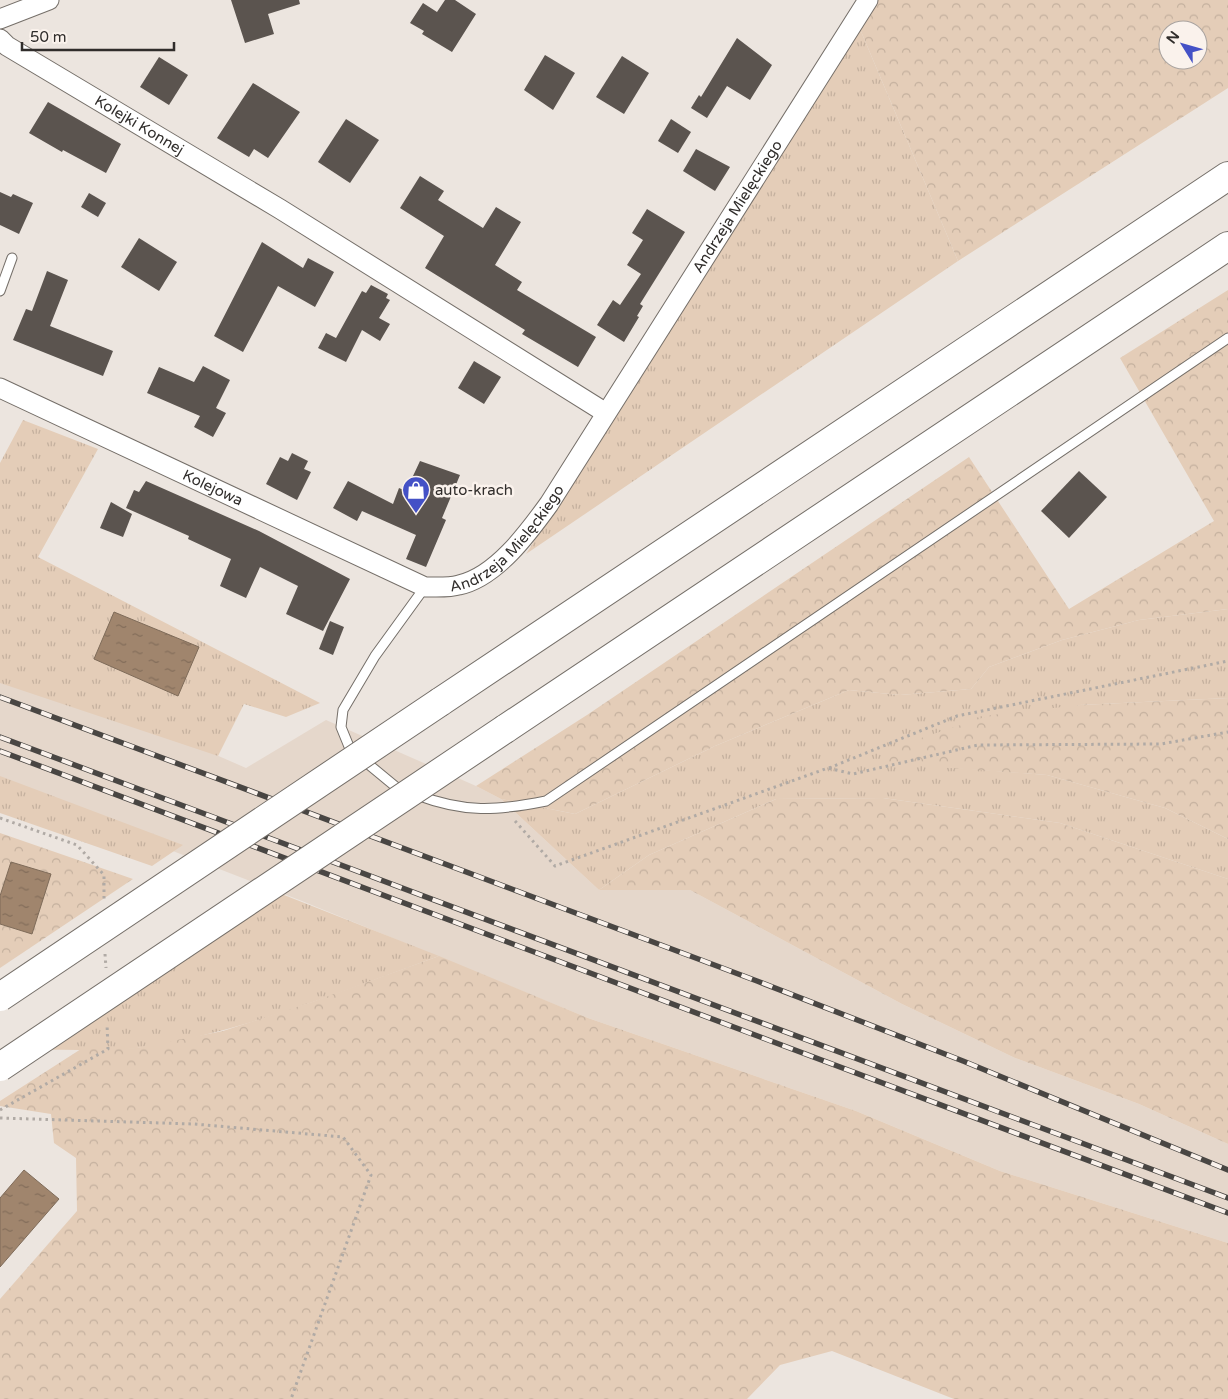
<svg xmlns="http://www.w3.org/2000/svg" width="1228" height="1399" font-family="'Varela Round',sans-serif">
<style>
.built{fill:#e5d7cb}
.grass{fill:url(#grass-tufts)}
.forest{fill:url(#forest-crowns);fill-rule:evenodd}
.water{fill:url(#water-ripples);stroke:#7e6b59}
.building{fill:#5b544f}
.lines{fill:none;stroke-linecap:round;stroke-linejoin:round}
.service-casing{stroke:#756f69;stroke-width:11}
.minor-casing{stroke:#756f69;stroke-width:21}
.motorway-casing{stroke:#756f69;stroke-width:30}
.path{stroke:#b0aaa5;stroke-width:3;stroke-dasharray:2.5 4;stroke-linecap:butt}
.service{stroke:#fff;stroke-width:9}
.minor{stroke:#fff;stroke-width:19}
.motorway{stroke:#fff;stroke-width:28}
.rail-casing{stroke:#494643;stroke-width:5.5}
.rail{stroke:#faf2ec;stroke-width:4;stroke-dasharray:11;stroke-linecap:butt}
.motorway-bridge-casing{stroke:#756f69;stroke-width:30;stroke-linecap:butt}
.motorway-bridge{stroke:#fff;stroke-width:28}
.labels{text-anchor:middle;stroke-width:5;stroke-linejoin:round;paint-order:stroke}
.street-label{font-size:15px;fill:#302d2b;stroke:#faf2ec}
.poi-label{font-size:15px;fill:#302d2b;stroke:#faf2ec;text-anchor:start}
</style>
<defs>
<pattern id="grass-tufts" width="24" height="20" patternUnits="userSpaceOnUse" patternTransform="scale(1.25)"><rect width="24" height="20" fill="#e4cdb8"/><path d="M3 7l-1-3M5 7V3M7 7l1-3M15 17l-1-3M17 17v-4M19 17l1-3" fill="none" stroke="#c4b09e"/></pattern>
<pattern id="forest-crowns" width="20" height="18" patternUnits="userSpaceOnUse" patternTransform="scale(1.25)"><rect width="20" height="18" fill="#e4cdb8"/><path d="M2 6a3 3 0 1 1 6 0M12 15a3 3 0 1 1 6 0" fill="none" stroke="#c4b09e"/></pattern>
<pattern id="water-ripples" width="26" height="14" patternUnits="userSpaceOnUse" patternTransform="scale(1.25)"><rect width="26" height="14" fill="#a0856d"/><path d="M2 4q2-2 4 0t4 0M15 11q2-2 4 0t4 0" fill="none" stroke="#836d5a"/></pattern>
</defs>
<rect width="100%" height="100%" fill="#ece5df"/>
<!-- built -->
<polygon class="built" points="0,670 134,719 246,768 326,720 476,786 501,799 599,890 690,890 902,1004 1015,1058 1139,1104 1228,1144 1228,1243 1000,1171 856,1111 588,1018 302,901 0,784"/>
<!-- grass -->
<g class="grass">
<polygon points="860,29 958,261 526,554"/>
<polygon points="23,420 98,449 38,557 320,703 286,717 244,704 218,756 0,683 0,463"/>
<polygon points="1228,609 1228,698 1080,705 884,762 1047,775 1165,808 1228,839 1228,879 1060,823 883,798 776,799 649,855 599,890 501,799 575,814 715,746 849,690 900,695 971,689 989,667 1062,640 1139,620"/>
<polygon points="0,776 183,845 152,866 0,813"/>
<path d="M279,893L439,956C340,992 241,1033 137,1048C108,1052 76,1049 46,1050Z"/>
</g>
<!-- forest -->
<g class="forest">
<path d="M876,0H1228V88L958,261L860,29ZM1168,30H1198V60H1168Z"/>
<polygon points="1228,290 1228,609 1139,620 1062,640 989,667 971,689 900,695 849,690 715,746 575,814 501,799 476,786 587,715 969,457 1069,609 1214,521 1120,358"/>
<polygon points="1228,698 1228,839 1165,808 1047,775 883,763 894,747 991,715 1080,705"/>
<polygon points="883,798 1060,823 1228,879 1228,1144 1139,1104 1015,1058 902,1004 690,890 599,890 649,855 776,799"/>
<polygon points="0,833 133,879 0,968"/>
<polygon points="439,956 588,1018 856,1111 1000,1171 1228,1243 1228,1399 954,1399 832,1351 780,1365 747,1399 0,1399 0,1299 77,1211 76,1158 54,1143 51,1114 0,1106 0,1101 81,1049 136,1048 223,1031 312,1002"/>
</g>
<!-- water -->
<g class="water">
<polygon points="114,612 199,647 178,696 94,659"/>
<polygon points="11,862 51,874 32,934 0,924 0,896"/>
<polygon points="24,1170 59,1199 0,1267 0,1198"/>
</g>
<!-- building -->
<g class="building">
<polygon points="231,0 299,0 300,4 268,14 274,34 245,43"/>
<polygon points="445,0 455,0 476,14 452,52 422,34 424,31 410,23 423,3 437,12"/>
<polygon points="737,38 772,65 750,100 727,86 707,118 691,108 699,95 701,97"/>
<polygon points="545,55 575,73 553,110 524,90"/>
<polygon points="622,56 649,73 624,114 596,97"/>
<polygon points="159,57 188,75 169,105 140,87"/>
<polygon points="253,83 300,112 268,158 254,149 249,157 217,138"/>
<polygon points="48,102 121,144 106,173 63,150 62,152 29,133"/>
<polygon points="346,119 379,140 350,183 318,162"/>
<polygon points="671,119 691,132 678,153 658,141"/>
<polygon points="696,149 730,167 715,191 683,171"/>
<polygon points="420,176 444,191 438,200 483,228 496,207 521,222 495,265 522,282 517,290 596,337 578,367 522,334 525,330 425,268 444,236 400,208"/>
<polygon points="0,192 11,197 13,194 33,203 19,234 0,225"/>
<polygon points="89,193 106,203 98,217 81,207"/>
<polygon points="647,209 685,232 640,304 643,306 637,316 639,317 624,342 597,325 613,300 620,305 641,274 627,265 643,240 632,233"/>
<polygon points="139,238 177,262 159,291 121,267"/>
<polygon points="262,242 303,268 308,258 334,272 315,307 278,286 243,352 214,336"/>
<polygon points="47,271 68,280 50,326 113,351 103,376 13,340 26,309 32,311"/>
<polygon points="371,285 388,294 386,298 390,300 379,318 390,324 380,341 362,330 346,362 318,348 326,333 336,338 362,291 366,293"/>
<polygon points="474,361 501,377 484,404 458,388"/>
<polygon points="203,366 230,380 216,408 226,413 213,437 194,427 200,416 147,393 159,367 194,382"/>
<polygon points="292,453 308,461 304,469 311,472 297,500 266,484 280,457 288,461"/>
<polygon points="420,461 460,475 442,518 446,520 426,567 406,559 416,535 362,511 357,521 333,508 348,481 393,504 399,488 406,491"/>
<polygon points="1079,471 1107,497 1069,538 1041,511"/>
<polygon points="146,481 259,531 350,579 323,631 286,614 298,586 260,567 246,598 220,586 231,559 188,539 189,536 126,508 134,490 139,492"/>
<polygon points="111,502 132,514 123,537 100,528"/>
<polygon points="330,621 344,627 333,655 319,649"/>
</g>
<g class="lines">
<!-- service casing -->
<g class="service-casing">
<g id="service">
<polyline points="0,291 12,258"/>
<polyline points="404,790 396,787 350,749 341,727 343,710 375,656 425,587"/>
<path d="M417,795C465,813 496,811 546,801L1228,338"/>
</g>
</g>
<!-- minor casing -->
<g class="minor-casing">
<g id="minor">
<polyline points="0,19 49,0"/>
<path id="s1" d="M0,39L7,46L280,209L606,413"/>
<path id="s2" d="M0,388L425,587C436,587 449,588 459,585C496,577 528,533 549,504L868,0"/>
</g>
</g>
<!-- motorway casing -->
<g class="motorway-casing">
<g id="motorway">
<polyline points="440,702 1228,176"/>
<polyline points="505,729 1228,246"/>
</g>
</g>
<!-- path -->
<g class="path">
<polyline points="829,768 957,716 1228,661"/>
<polyline points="0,818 77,845 104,875 104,900"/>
<polyline points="515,821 555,866 828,768 853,774 978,745 1161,744 1228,732"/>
<polyline points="105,954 106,968"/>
<polyline points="0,1110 108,1049 107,1024"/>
<polyline points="0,1118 194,1124 343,1137 371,1175 291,1399"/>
</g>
<!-- service -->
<use href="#service" class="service"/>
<!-- minor -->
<use href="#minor" class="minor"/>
<!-- motorway -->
<use href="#motorway" class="motorway"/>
<!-- rail casing -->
<g class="rail-casing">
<g id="rail">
<polyline points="0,697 757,981 963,1061 1228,1170"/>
<polyline points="0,737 1228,1198"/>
<polyline points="0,751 1228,1213"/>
</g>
</g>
<!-- rail -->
<use href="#rail" class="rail"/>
<!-- motorway-bridge casing -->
<g class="motorway-bridge-casing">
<g id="motorway-bridge">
<polyline points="0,997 440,702"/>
<polyline points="0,1067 505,729"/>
</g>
</g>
<!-- motorway-bridge -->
<use href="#motorway-bridge" class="motorway-bridge"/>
</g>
<!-- icons -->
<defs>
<g id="shop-pin" transform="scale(1.4375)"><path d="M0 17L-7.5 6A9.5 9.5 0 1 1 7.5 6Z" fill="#4451c6" stroke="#faf2ec"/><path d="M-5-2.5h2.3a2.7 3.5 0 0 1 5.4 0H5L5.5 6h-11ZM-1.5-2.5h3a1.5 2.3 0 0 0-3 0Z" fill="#fff"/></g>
</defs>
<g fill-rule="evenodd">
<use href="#shop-pin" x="416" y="490"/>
</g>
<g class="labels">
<!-- street labels -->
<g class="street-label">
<text dy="5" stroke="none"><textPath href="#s1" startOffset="164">Kolejki Konnej</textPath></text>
<text dy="5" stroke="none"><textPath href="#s2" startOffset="979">Andrzeja Mielęckiego</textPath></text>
<text dy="5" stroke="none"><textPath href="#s2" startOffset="235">Kolejowa</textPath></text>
<text dy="5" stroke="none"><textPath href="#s2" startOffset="571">Andrzeja Mielęckiego</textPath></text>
</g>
<!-- poi labels -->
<g class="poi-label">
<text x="435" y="495">auto-krach</text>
</g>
</g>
<!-- north arrow -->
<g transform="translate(1183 45) rotate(307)"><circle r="24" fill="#faf2ec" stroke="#a9a39f"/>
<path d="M0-4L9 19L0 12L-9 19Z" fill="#4451c6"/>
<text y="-8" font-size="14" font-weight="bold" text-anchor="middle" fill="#302d2b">N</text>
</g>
<!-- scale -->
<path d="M22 42v8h152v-8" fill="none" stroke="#302d2b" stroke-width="2.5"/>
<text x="30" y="42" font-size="15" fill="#302d2b" stroke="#faf2ec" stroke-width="4" paint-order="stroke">50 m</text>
</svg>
